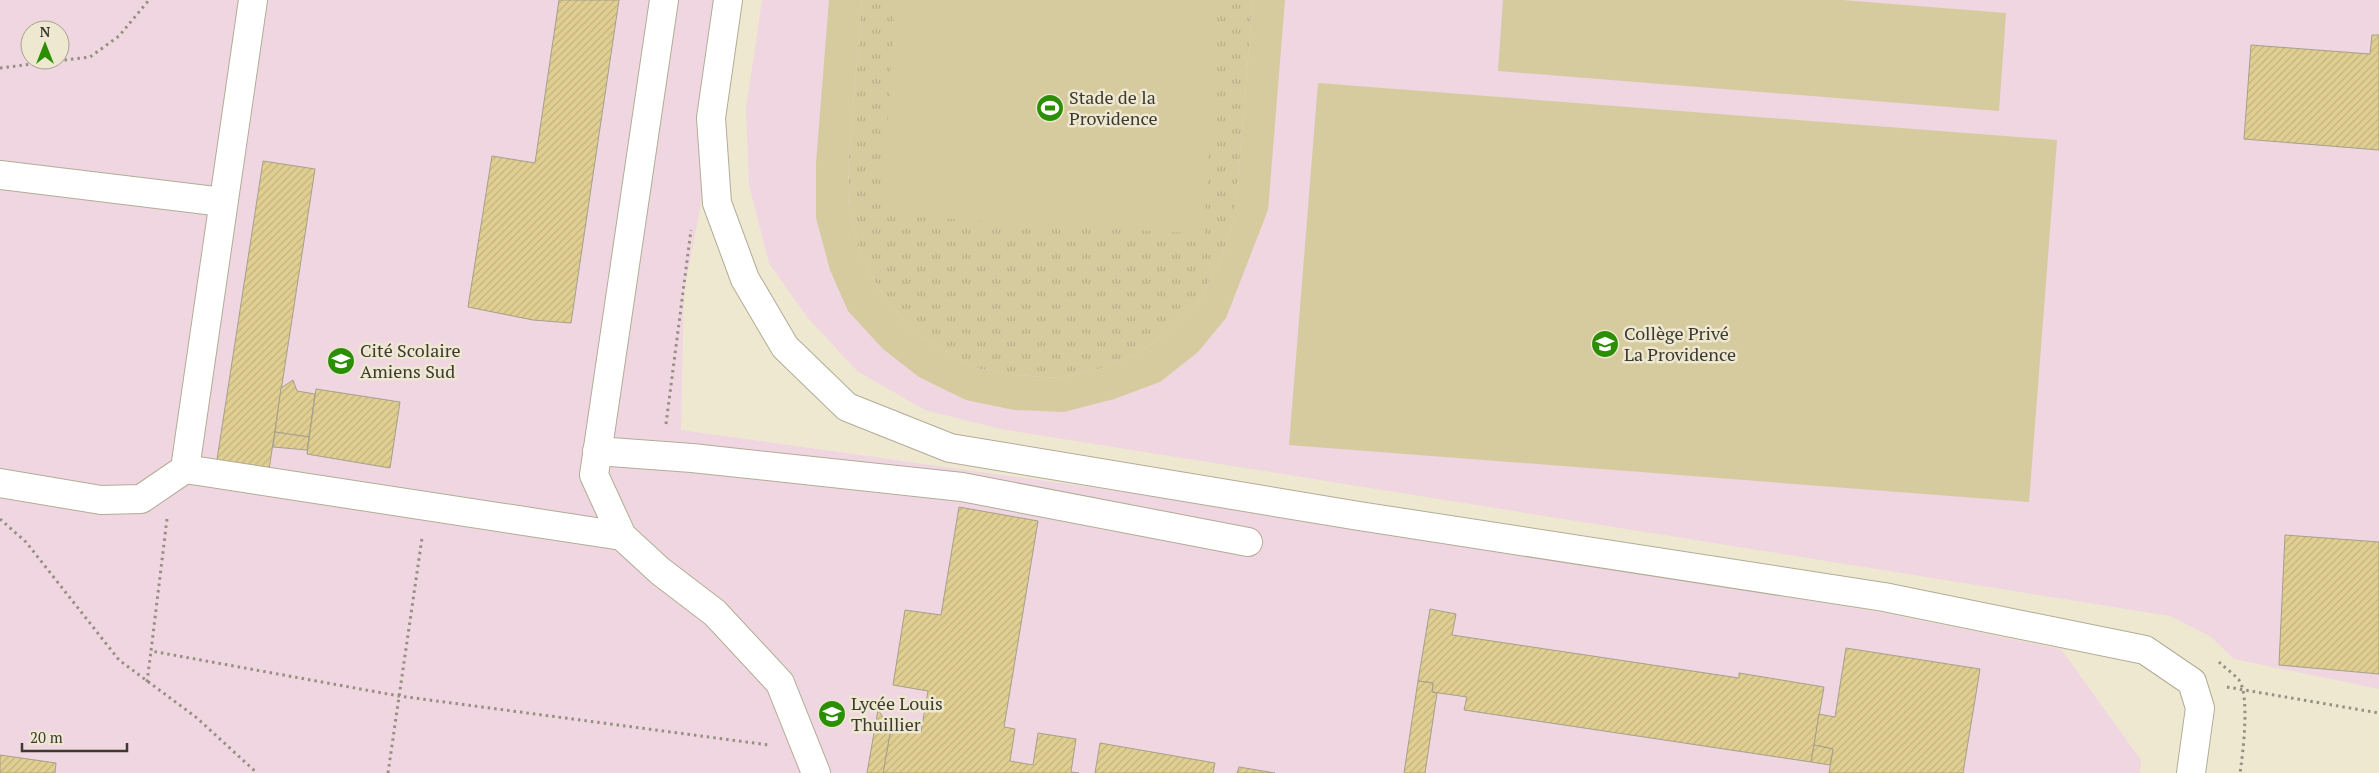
<svg xmlns="http://www.w3.org/2000/svg" width="2379" height="773" font-family="'PT Serif',serif">
<style>
.education{fill:#efd6e0;fill-rule:evenodd}
.grass{fill:url(#grass-tufts)}
.garden{fill:#d6ca9f}
.building{fill:url(#building-hatch);stroke:#a6a08b}
.lines{fill:none;stroke-linecap:round;stroke-linejoin:round}
.minor-casing{stroke:#b2ac97;stroke-width:30}
.path{stroke:#959080;stroke-width:3;stroke-dasharray:2.5 4;stroke-linecap:butt}
.minor{stroke:#fff;stroke-width:28}
.labels{text-anchor:middle;stroke-width:5;stroke-linejoin:round;paint-order:stroke}
.poi-label{font-size:18px;fill:#3c3930;stroke:#eee8d1;text-anchor:start}
</style>
<defs>
<pattern id="grass-tufts" width="24" height="20" patternUnits="userSpaceOnUse" patternTransform="scale(1.25)"><rect width="24" height="20" fill="#d6ca9f"/><path d="M3 7l-1-3M5 7V3M7 7l1-3M15 17l-1-3M17 17v-4M19 17l1-3" fill="none" stroke="#b9ae89"/></pattern>
<pattern id="building-hatch" width="6" height="6" patternUnits="userSpaceOnUse" patternTransform="scale(1.25)"><rect width="6" height="6" fill="#e1cf92"/><path d="M-1 1l2-2M0 6l6-6M5 7l2-2" fill="none" stroke="#c2b27e"/></pattern>
</defs>
<rect width="100%" height="100%" fill="#eee8d1"/>
<!-- education -->
<g class="education">
<path d="M0,0H740L684,292L681,430L1203,503L1880,612L2061,649L2141,760L2140,773H0ZM30,30H60V60H30Z"/>
<polygon points="762,0 2379,0 2379,689 2234,659 2211,637 2170,616 1001,429 925,410 857,371 807,317 769,263 749,185 746,109"/>
</g>
<!-- grass -->
<polygon class="grass" points="862,0 1253,0 1235,214 1222,257 1199,302 1172,329 1138,354 1098,369 1058,378 1016,375 975,368 911,330 881,292 860,254 850,210 848,169"/>
<!-- garden -->
<g class="garden">
<polygon points="829,0 862,0 848,169 850,210 860,254 881,292 911,330 975,368 1016,375 1058,378 1098,369 1138,354 1172,329 1199,302 1222,257 1235,214 1253,0 1285,0 1268,210 1226,318 1198,352 1160,382 1114,399 1064,412 1014,410 966,400 919,377 883,349 848,311 830,270 816,218 816,163"/>
<polygon points="895,0 1218,0 1204,234 882,215"/>
<polygon points="1503,0 1842,0 2006,13 1999,111 1498,71"/>
<polygon points="1318,83 2057,140 2029,502 1289,445"/>
</g>
<!-- building -->
<g class="building">
<polygon points="559,0 619,0 571,323 533,320 468,307 492,156 535,163"/>
<polygon points="2372,35 2379,35 2379,150 2244,139 2251,45 2370,54"/>
<polygon points="263,161 315,169 268,476 216,466"/>
<polygon points="293,380 297,391 315,394 309,437 275,432 281,388"/>
<polygon points="316,389 400,402 390,468 307,454"/>
<polygon points="275,432 309,437 307,450 273,447"/>
<polygon points="959,507 1038,521 1004,727 1015,729 1010,761 1033,765 1038,733 1076,739 1071,772 1079,773 883,773 891,728 921,732 928,691 893,685 905,610 941,615"/>
<polygon points="2285,535 2379,542 2379,674 2279,665"/>
<polygon points="1430,609 1456,614 1452,635 1739,678 1739,673 1824,687 1811,762 1464,710 1467,697 1432,692 1433,683 1418,681"/>
<polygon points="1846,648 1980,669 1963,773 1829,773 1833,749 1814,745 1819,714 1835,717"/>
<polygon points="1418,681 1433,683 1432,692 1437,693 1425,773 1404,773"/>
<polygon points="878,710 891,728 883,773 867,773"/>
<polygon points="1100,743 1215,763 1213,773 1095,773"/>
<polygon points="1814,745 1833,749 1830,765 1811,762"/>
<polygon points="0,755 56,763 55,773 0,773"/>
<polygon points="1239,767 1275,773 1237,773"/>
</g>
<g class="lines">
<!-- minor casing -->
<g class="minor-casing">
<g id="minor">
<polyline points="253,0 185,469 622,536"/>
<polyline points="664,0 594,475 622,536 660,571 715,613 780,683 816,773"/>
<polyline points="728,0 711,118 717,203 745,279 785,347 847,407 950,448 1359,516 1884,597 2145,650 2192,682 2200,708 2191,773"/>
<polyline points="0,175 223,202"/>
<polyline points="597,451 692,458 962,487 1248,542"/>
<polyline points="0,483 101,500 141,499 185,469"/>
</g>
</g>
<!-- path -->
<g class="path">
<polyline points="0,68 90,57 119,36 149,0"/>
<polyline points="666,424 691,230"/>
<polyline points="0,519 26,542 119,660 197,718 257,773"/>
<polyline points="167,519 151,651 399,696 769,745"/>
<path d="M2219,662C2225,668 2234,674 2239,680C2250,696 2243,753 2240,773"/>
<polyline points="147,682 151,651"/>
<polyline points="2227,687 2379,713"/>
<polyline points="388,773 422,538"/>
</g>
<!-- minor -->
<use href="#minor" class="minor"/>
</g>
<!-- icons -->
<defs>
<g id="stadium-disc" transform="scale(1.4375)"><circle r="9.5" fill="#2b8e05" stroke="#eee8d1"/><path d="M0-5a6.5 5 0 1 0 0 10a6.5 5 0 1 0 0-10ZM-3.5-1.8h7v3.6h-7Z" fill="#fff"/></g>
<g id="school-disc" transform="scale(1.4375)"><circle r="9.5" fill="#2b8e05" stroke="#eee8d1"/><path d="M0-5L7-2L0 1L-7-2ZM-4 1L0 2.5L4 1V4Q0 6-4 4Z" fill="#fff"/></g>
</defs>
<g fill-rule="evenodd">
<use href="#stadium-disc" x="1050" y="108"/>
<use href="#school-disc" x="1605" y="344"/>
<use href="#school-disc" x="341" y="361"/>
<use href="#school-disc" x="832" y="714"/>
</g>
<g class="labels">
<!-- poi labels -->
<g class="poi-label">
<text x="1069" y="104">Stade de la<tspan x="1069" dy="21">Providence</tspan></text>
<text x="1624" y="340">Collège Privé<tspan x="1624" dy="21">La Providence</tspan></text>
<text x="360" y="357">Cité Scolaire<tspan x="360" dy="21">Amiens Sud</tspan></text>
<text x="851" y="710">Lycée Louis<tspan x="851" dy="21">Thuillier</tspan></text>
</g>
</g>
<!-- north arrow -->
<g transform="translate(45 45)"><circle r="24" fill="#eee8d1" stroke="#a7a291"/>
<path d="M0-4L9 19L0 12L-9 19Z" fill="#2b8e05"/>
<text y="-8" font-size="14" font-weight="bold" text-anchor="middle" fill="#3c3930">N</text>
</g>
<!-- scale -->
<path d="M22 743v8h105v-8" fill="none" stroke="#3c3930" stroke-width="2.5"/>
<text x="30" y="743" font-size="15" fill="#3c3930" stroke="#eee8d1" stroke-width="4" paint-order="stroke">20 m</text>
</svg>
